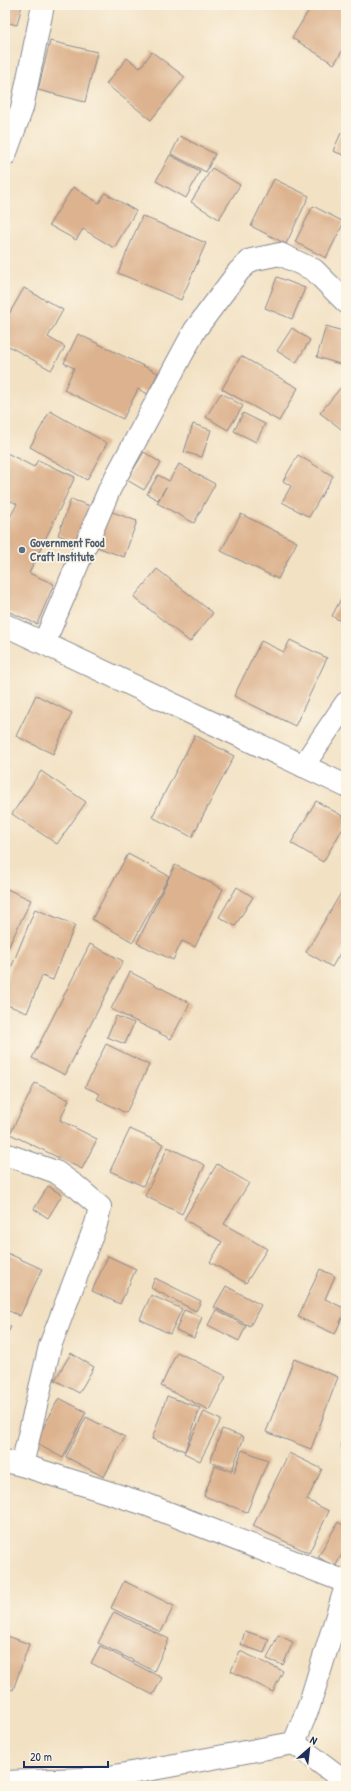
<svg xmlns="http://www.w3.org/2000/svg" width="351" height="1791" font-family="'Patrick Hand',sans-serif">
<style>
.building{fill:#ddb38f}
.lines{fill:none;stroke-linecap:round;stroke-linejoin:round}
.minor-casing{stroke:#868890;stroke-width:24}
.minor{stroke:#fff;stroke-width:22}
.service-dot{fill:#5c6f8a;stroke:#fcf5e5;stroke-width:1.5}
.labels{text-anchor:middle;stroke-width:3.5;stroke-linejoin:round;paint-order:stroke}
.service-label{font-size:12px;font-weight:bold;fill:#4e5e75;stroke:#fcf5e5;text-anchor:start}
</style>
<rect width="100%" height="100%" fill="#fcf5e5"/>
<filter id="ink" filterUnits="userSpaceOnUse"><feTurbulence type="fractalNoise" baseFrequency=".025" numOctaves="2"/><feDisplacementMap in="SourceGraphic" scale="8" xChannelSelector="R" yChannelSelector="G"/><feConvolveMatrix kernelMatrix="1 2 1 2 8 2 1 2 1" color-interpolation-filters="sRGB"/></filter>
<filter id="wash" filterUnits="userSpaceOnUse"><feTurbulence type="fractalNoise" baseFrequency=".012" numOctaves="4" result="noise"/><feDisplacementMap in="SourceGraphic" scale="16" xChannelSelector="R" yChannelSelector="G"/><feGaussianBlur stdDeviation="0.9" result="paint"/><feColorMatrix in="noise" values="0 0 0 0 0 0 0 0 0 0 0 0 0 0 0 0 0 1.4 0 .05"/><feComposite in="paint" operator="in"/></filter>
<g filter="url(#wash)">
<rect width="100%" height="100%" fill="#f2e1c3"/>
<g id="blocks">
<!-- building -->
<g class="building">
<polygon points="5,5 22,5 17,25 5,22"/>
<polygon points="312,5 338,5 346,10 346,45 334,64 292,38"/>
<polygon points="50,41 97,52 85,102 38,90"/>
<polygon points="152,52 185,77 151,120 106,84 127,58 140,68"/>
<polygon points="341,133 346,135 346,156 333,151"/>
<polygon points="180,136 215,154 206,172 171,154"/>
<polygon points="170,155 200,171 186,198 156,181"/>
<polygon points="212,168 240,185 219,219 191,202"/>
<polygon points="274,179 309,196 286,244 251,226"/>
<polygon points="73,187 99,203 105,193 136,211 114,248 83,229 76,240 49,225"/>
<polygon points="313,206 344,222 326,258 295,242"/>
<polygon points="142,216 206,243 181,300 118,273"/>
<polygon points="277,277 305,288 292,319 265,308"/>
<polygon points="24,288 63,310 48,337 65,347 51,370 5,344 5,321"/>
<polygon points="326,326 346,332 346,366 317,357"/>
<polygon points="292,328 310,340 296,363 277,351"/>
<polygon points="78,334 158,373 148,394 138,389 123,419 64,390 74,368 64,363"/>
<polygon points="241,356 298,388 279,421 222,389"/>
<polygon points="346,381 346,429 344,431 320,413"/>
<polygon points="221,393 243,406 228,430 206,417"/>
<polygon points="50,411 107,443 87,480 30,447"/>
<polygon points="243,413 265,424 256,442 234,431"/>
<polygon points="193,424 211,430 202,457 184,452"/>
<polygon points="5,452 34,467 38,460 75,477 29,573 54,584 37,624 5,610 5,527 17,504 5,498"/>
<polygon points="144,452 161,463 144,490 127,480"/>
<polygon points="298,455 333,476 309,517 282,502 291,486 283,481"/>
<polygon points="179,464 215,484 194,523 157,503 166,487 158,500 147,494 158,475 169,481"/>
<polygon points="71,499 101,510 89,546 58,535"/>
<polygon points="107,510 137,521 124,557 94,546"/>
<polygon points="241,514 297,542 278,579 221,551"/>
<polygon points="157,569 213,613 190,642 134,597"/>
<polygon points="346,589 346,624 332,616"/>
<polygon points="290,640 327,658 295,726 234,696 261,641 284,652"/>
<polygon points="36,695 72,713 53,754 16,736"/>
<polygon points="195,735 234,756 192,837 152,817"/>
<polygon points="41,771 86,802 57,844 12,814"/>
<polygon points="316,801 346,818 346,823 323,862 291,843"/>
<polygon points="128,854 169,876 133,942 92,919"/>
<polygon points="175,865 223,889 195,947 182,941 173,960 137,943"/>
<polygon points="237,887 253,897 235,926 219,917"/>
<polygon points="5,888 31,900 5,954"/>
<polygon points="341,893 346,895 346,943 332,967 306,952"/>
<polygon points="35,909 75,925 53,980 42,976 27,1013 5,1004 5,983"/>
<polygon points="90,944 123,961 65,1075 32,1058"/>
<polygon points="130,972 190,1003 171,1039 111,1009"/>
<polygon points="116,1016 134,1023 125,1044 107,1037"/>
<polygon points="106,1044 149,1065 126,1113 97,1099 100,1094 85,1087"/>
<polygon points="35,1083 69,1100 60,1120 97,1139 82,1169 10,1134"/>
<polygon points="130,1129 163,1144 143,1186 110,1171"/>
<polygon points="168,1147 205,1165 182,1214 145,1196"/>
<polygon points="217,1164 249,1183 224,1224 267,1249 246,1283 210,1262 222,1242 184,1219"/>
<polygon points="48,1186 62,1195 48,1218 34,1209"/>
<polygon points="5,1252 42,1269 20,1316 5,1309"/>
<polygon points="108,1256 136,1269 120,1304 92,1291"/>
<polygon points="320,1269 335,1276 325,1299 346,1309 335,1334 298,1317"/>
<polygon points="155,1278 201,1301 196,1311 151,1288"/>
<polygon points="226,1286 261,1305 250,1326 214,1307"/>
<polygon points="151,1295 182,1309 170,1334 140,1319"/>
<polygon points="184,1310 202,1317 194,1338 176,1330"/>
<polygon points="216,1310 246,1326 239,1341 208,1325"/>
<polygon points="5,1324 11,1327 5,1337"/>
<polygon points="177,1352 226,1376 209,1410 161,1386"/>
<polygon points="71,1353 94,1367 79,1393 55,1380"/>
<polygon points="294,1359 338,1377 311,1449 266,1432"/>
<polygon points="167,1396 200,1408 185,1451 152,1439"/>
<polygon points="59,1398 86,1412 63,1458 35,1443"/>
<polygon points="204,1412 221,1420 200,1461 184,1453"/>
<polygon points="86,1417 125,1437 104,1477 66,1457"/>
<polygon points="222,1429 244,1437 232,1470 210,1462"/>
<polygon points="346,1435 346,1448 341,1445"/>
<polygon points="242,1450 268,1460 247,1512 204,1496 215,1466 234,1473"/>
<polygon points="289,1453 322,1469 307,1500 329,1511 309,1553 253,1526"/>
<polygon points="338,1522 346,1527 346,1547 335,1567 318,1557"/>
<polygon points="124,1581 174,1606 161,1632 111,1608"/>
<polygon points="114,1612 169,1639 154,1671 98,1643"/>
<polygon points="245,1631 269,1639 264,1653 241,1645"/>
<polygon points="5,1635 29,1644 13,1690 5,1687"/>
<polygon points="278,1635 293,1642 283,1665 267,1659"/>
<polygon points="100,1646 162,1678 153,1695 91,1663"/>
<polygon points="240,1651 283,1671 273,1692 231,1671"/>
</g>
</g>
</g>
<g filter="url(#ink)">
<use href="#blocks" fill-opacity="0" stroke="#868890" stroke-width="1"/>
<g class="lines">
<!-- minor casing -->
<g class="minor-casing">
<g id="minor">
<polyline points="5,155 22,108 43,5"/>
<polyline points="5,625 346,786"/>
<polyline points="44,643 110,488 195,330 239,271 251,260 280,254 314,270 346,302"/>
<polyline points="303,766 346,703"/>
<polyline points="5,1154 56,1172 77,1187 100,1207 96,1224 50,1346 22,1465 5,1461"/>
<polyline points="22,1465 145,1504 346,1582"/>
<polyline points="346,1586 309,1706 294,1743 346,1782"/>
<polyline points="5,1782 104,1778 294,1743"/>
</g>
</g>
<!-- minor -->
<use href="#minor" class="minor"/>
</g>
</g>
<!-- markers -->
<circle class="service-dot" cx="22" cy="550" r="4"/>
<g class="labels">
<!-- service labels -->
<g class="service-label">
<text x="30" y="547">Government Food<tspan x="30" dy="14">Craft Institute</tspan></text>
</g>
</g>
<!-- margin -->
<rect width="351" height="1791" fill="none" stroke="#fcf5e5" stroke-width="20"/>
<!-- north arrow -->
<g transform="translate(309 1749) rotate(28)" stroke="#fcf5e5" stroke-width="3" paint-order="stroke">
<path d="M0-3L7 15L0 10L-7 15Z" fill="#1b2f5e"/>
<text y="-6" font-size="11" font-weight="bold" text-anchor="middle" fill="#1b2f5e">N</text>
</g>
<!-- scale -->
<path d="M24 1761v6h84v-6" fill="none" stroke="#1b2f5e" stroke-width="2"/>
<text x="30" y="1761" font-size="12" fill="#1b2f5e" stroke="#fcf5e5" stroke-width="3" paint-order="stroke">20 m</text>
</svg>
